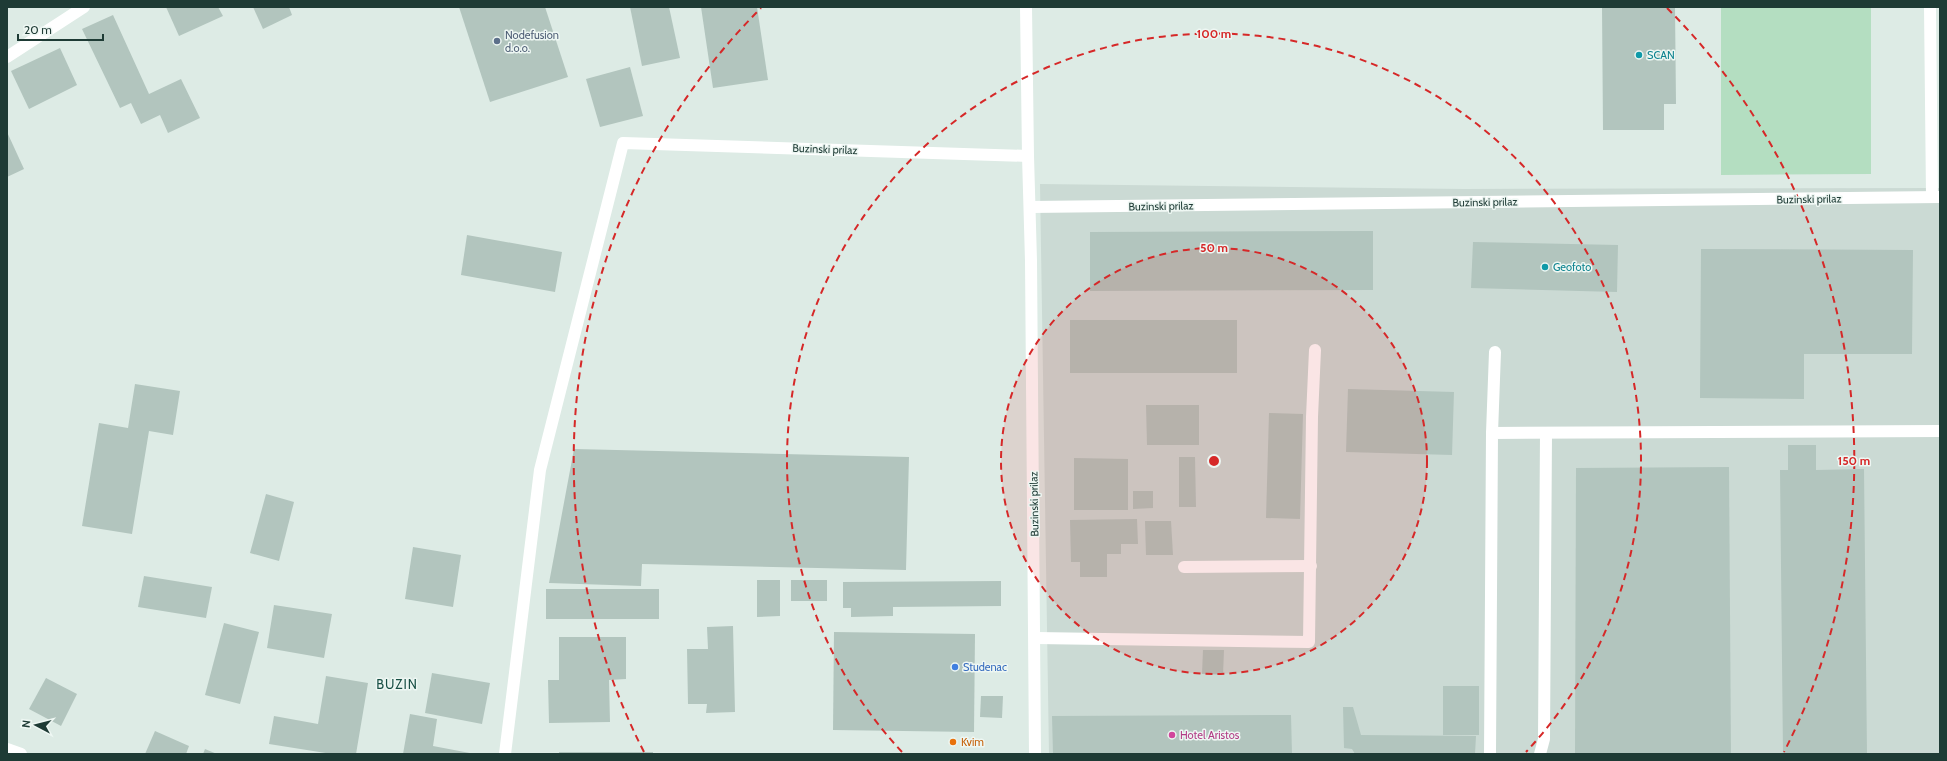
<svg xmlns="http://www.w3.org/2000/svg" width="1947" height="761" font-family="Cabin,sans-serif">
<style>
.built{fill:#cbdad4}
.green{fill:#b4dec1}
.building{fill:#b2c5be}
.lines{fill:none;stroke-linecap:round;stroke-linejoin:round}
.service{stroke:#fff;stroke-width:12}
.minor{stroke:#fff;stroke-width:12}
.ring{fill:none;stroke:#d62828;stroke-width:2;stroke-dasharray:7 5}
.service-dot{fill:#5c6f8a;stroke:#eef7f3;stroke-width:1.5}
.culture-dot{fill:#0f9aa8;stroke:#eef7f3;stroke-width:1.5}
.shop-dot{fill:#3f7fe0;stroke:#eef7f3;stroke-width:1.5}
.hotel-dot{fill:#d1479c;stroke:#eef7f3;stroke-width:1.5}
.food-dot{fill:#e8710a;stroke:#eef7f3;stroke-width:1.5}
.labels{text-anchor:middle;stroke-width:3;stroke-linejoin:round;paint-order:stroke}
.service-label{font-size:11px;fill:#4e5e75;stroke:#eef7f3;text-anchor:start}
.culture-label{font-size:11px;fill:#0d838f;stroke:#eef7f3;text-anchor:start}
.street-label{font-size:11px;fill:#1e3b35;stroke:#eef7f3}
.shop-label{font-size:11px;fill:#366cbe;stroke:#eef7f3;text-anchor:start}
.hotel-label{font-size:11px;fill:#b23c85;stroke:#eef7f3;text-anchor:start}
.food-label{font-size:11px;fill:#c56008;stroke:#eef7f3;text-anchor:start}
.quarter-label{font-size:13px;letter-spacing:1px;fill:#184f44;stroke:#eef7f3}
.centre{fill:#d62828;stroke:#eef7f3;stroke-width:2}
.ring-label{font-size:12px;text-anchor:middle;font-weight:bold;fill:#d62828;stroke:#eef7f3;stroke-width:3;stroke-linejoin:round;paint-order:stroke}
</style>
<rect width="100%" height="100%" fill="#ddebe5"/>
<!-- built -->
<polygon class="built" points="1040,184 1464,189 1940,188 1940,754 1049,754"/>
<!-- green -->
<polygon class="green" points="1721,7 1871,7 1871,174 1721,175"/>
<!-- building -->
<g class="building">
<polygon points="166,7 218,7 223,16 179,36"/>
<polygon points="253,7 289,7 292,15 263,29"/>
<polygon points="459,7 545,7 568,77 490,102"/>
<polygon points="630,7 669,7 680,58 642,66"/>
<polygon points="701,7 757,7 768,80 713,88"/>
<polygon points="1602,7 1675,7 1676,104 1664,104 1664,130 1603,130"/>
<polygon points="113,15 149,94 181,79 200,118 168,133 160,115 141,124 131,103 120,108 82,29"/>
<polygon points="60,48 77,85 29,109 11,71"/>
<polygon points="630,67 643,116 600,127 586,79"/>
<polygon points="7,132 24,169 7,177"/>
<polygon points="1373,231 1373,290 1090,291 1090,232"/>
<polygon points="467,235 562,252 555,292 461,275"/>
<polygon points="1473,242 1618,245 1617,292 1471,288"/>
<polygon points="1701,249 1913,250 1912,354 1804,354 1804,399 1700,398"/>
<rect x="1070" y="320" width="167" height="53"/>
<polygon points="135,384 180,391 173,435 149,431 132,534 82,526 99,423 128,428"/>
<polygon points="1348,389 1454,392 1452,455 1346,452"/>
<polygon points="1146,405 1199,405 1199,445 1147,445"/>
<polygon points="1269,413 1303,414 1300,519 1266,518"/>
<polygon points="1788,445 1816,445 1816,470 1864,469 1867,754 1783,754 1780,470 1788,470"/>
<polygon points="574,449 909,457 906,570 642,564 641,586 549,583"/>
<polygon points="1179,457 1195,457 1196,507 1179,507"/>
<polygon points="1074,458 1128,459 1128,510 1074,510"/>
<polygon points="1729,467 1731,754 1575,754 1576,468"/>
<polygon points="1133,491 1153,491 1153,508 1133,509"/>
<polygon points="266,494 294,502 279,561 250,553"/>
<polygon points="1137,519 1138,544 1121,544 1121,554 1107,554 1107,577 1080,577 1080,562 1071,562 1070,520"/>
<polygon points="1145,521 1171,521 1173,555 1146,555"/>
<polygon points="413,547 461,555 453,607 405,599"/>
<polygon points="144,576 212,587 206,618 138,607"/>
<polygon points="757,580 780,580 780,616 757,617"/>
<rect x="791" y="580" width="36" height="21"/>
<polygon points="1001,581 1001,606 893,607 893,616 851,617 851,608 843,608 843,582"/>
<rect x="546" y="589" width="113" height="30"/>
<polygon points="274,605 332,614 324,658 267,648"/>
<polygon points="224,623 259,632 240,704 205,695"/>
<polygon points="733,626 735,712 706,713 707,704 688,704 687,649 708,649 707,627"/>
<polygon points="834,632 975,634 974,732 833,730"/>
<polygon points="559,637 626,637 626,679 609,680 610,722 549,723 548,680 559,680"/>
<polygon points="1203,650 1224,650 1223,675 1202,674"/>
<polygon points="432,673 490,683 482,724 425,713"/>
<polygon points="326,676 368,683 356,754 332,754 269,744 274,716 318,724"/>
<polygon points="46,678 77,694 61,726 29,709"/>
<rect x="1443" y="686" width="36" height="49"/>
<polygon points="981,696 1003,696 1002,718 980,717"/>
<polygon points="1343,707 1353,707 1361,735 1476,736 1475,754 1355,754 1352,749 1344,748"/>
<polygon points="410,714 437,719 433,746 475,754 403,754"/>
<polygon points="1291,715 1292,754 1053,754 1052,716"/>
<polygon points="155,731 189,746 186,754 145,754"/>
<polygon points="205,749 217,754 203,754"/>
<rect x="559" y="752" width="94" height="2"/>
</g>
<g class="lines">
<!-- service -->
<g class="service">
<polyline points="1930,7 1932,197"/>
<polyline points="1492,433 1495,352"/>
<polyline points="1184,567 1311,566"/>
<polyline points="1036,638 1309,642 1312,417 1315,350"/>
<polyline points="1490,754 1492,433 1940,431"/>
<polyline points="1540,754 1544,739 1546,433"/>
</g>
<!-- minor -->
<g class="minor">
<polyline points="1026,7 1028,156 1031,261 1035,754"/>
<polyline points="7,57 84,7"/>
<polyline points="1030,207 1940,197"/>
<polyline points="7,749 21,754"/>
<polyline points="505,754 540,470 623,143 1028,156"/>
</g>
</g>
<!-- distance rings -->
<circle cx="1214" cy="461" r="213" fill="#d62828" fill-opacity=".12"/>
<g class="ring">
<circle cx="1214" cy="461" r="213"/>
<path d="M902 752A427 427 0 1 1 1526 752"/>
<path d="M644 752A640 640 0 0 1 761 8M1667 8A640 640 0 0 1 1784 752"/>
</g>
<!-- markers -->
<circle class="service-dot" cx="497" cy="41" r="4"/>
<g class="culture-dot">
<circle cx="1639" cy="55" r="4"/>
<circle cx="1545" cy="267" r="4"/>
</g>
<circle class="shop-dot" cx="955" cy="667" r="4"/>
<circle class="hotel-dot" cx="1172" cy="735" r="4"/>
<circle class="food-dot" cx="953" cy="742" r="4"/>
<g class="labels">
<!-- service labels -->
<g class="service-label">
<text x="505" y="39">Nodefusion<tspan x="505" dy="13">d.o.o.</tspan></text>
</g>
<!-- culture labels -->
<g class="culture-label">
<text x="1647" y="59">SCAN</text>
<text x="1553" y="271">Geofoto</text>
</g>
<!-- street labels -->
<g class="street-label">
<text transform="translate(825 149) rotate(2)" y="4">Buzinski prilaz</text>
<text transform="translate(1809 199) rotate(-1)" y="4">Buzinski prilaz</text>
<text transform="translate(1485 202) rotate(-1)" y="4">Buzinski prilaz</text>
<text transform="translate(1161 206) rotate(-1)" y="4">Buzinski prilaz</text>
<text transform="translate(1034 504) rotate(-91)" y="4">Buzinski prilaz</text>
</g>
<!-- shop labels -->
<g class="shop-label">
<text x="963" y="671">Studenac</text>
</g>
<!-- hotel labels -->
<g class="hotel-label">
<text x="1180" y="739">Hotel Aristos</text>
</g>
<!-- food labels -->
<g class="food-label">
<text x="961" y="746">Kvim</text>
</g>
<!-- quarter labels -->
<g class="quarter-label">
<text x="397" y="689">BUZIN</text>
</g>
</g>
<circle cx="1214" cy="461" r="6" class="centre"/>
<g class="ring-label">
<text x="1214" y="38">100 m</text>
<text x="1214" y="252">50 m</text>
<text x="1854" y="465">150 m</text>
</g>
<!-- border -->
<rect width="1947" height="761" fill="none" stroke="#1e3b35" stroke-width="16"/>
<!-- north arrow -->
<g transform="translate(36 725) rotate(277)" stroke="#eef7f3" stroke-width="3" paint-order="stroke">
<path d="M0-3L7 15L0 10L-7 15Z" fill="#1e3b35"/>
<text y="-6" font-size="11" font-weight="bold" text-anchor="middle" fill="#1e3b35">N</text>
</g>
<!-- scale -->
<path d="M18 34v6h85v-6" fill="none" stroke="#1e3b35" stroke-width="2"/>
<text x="24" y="34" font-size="12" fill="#1e3b35" stroke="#eef7f3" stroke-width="3" paint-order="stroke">20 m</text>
</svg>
